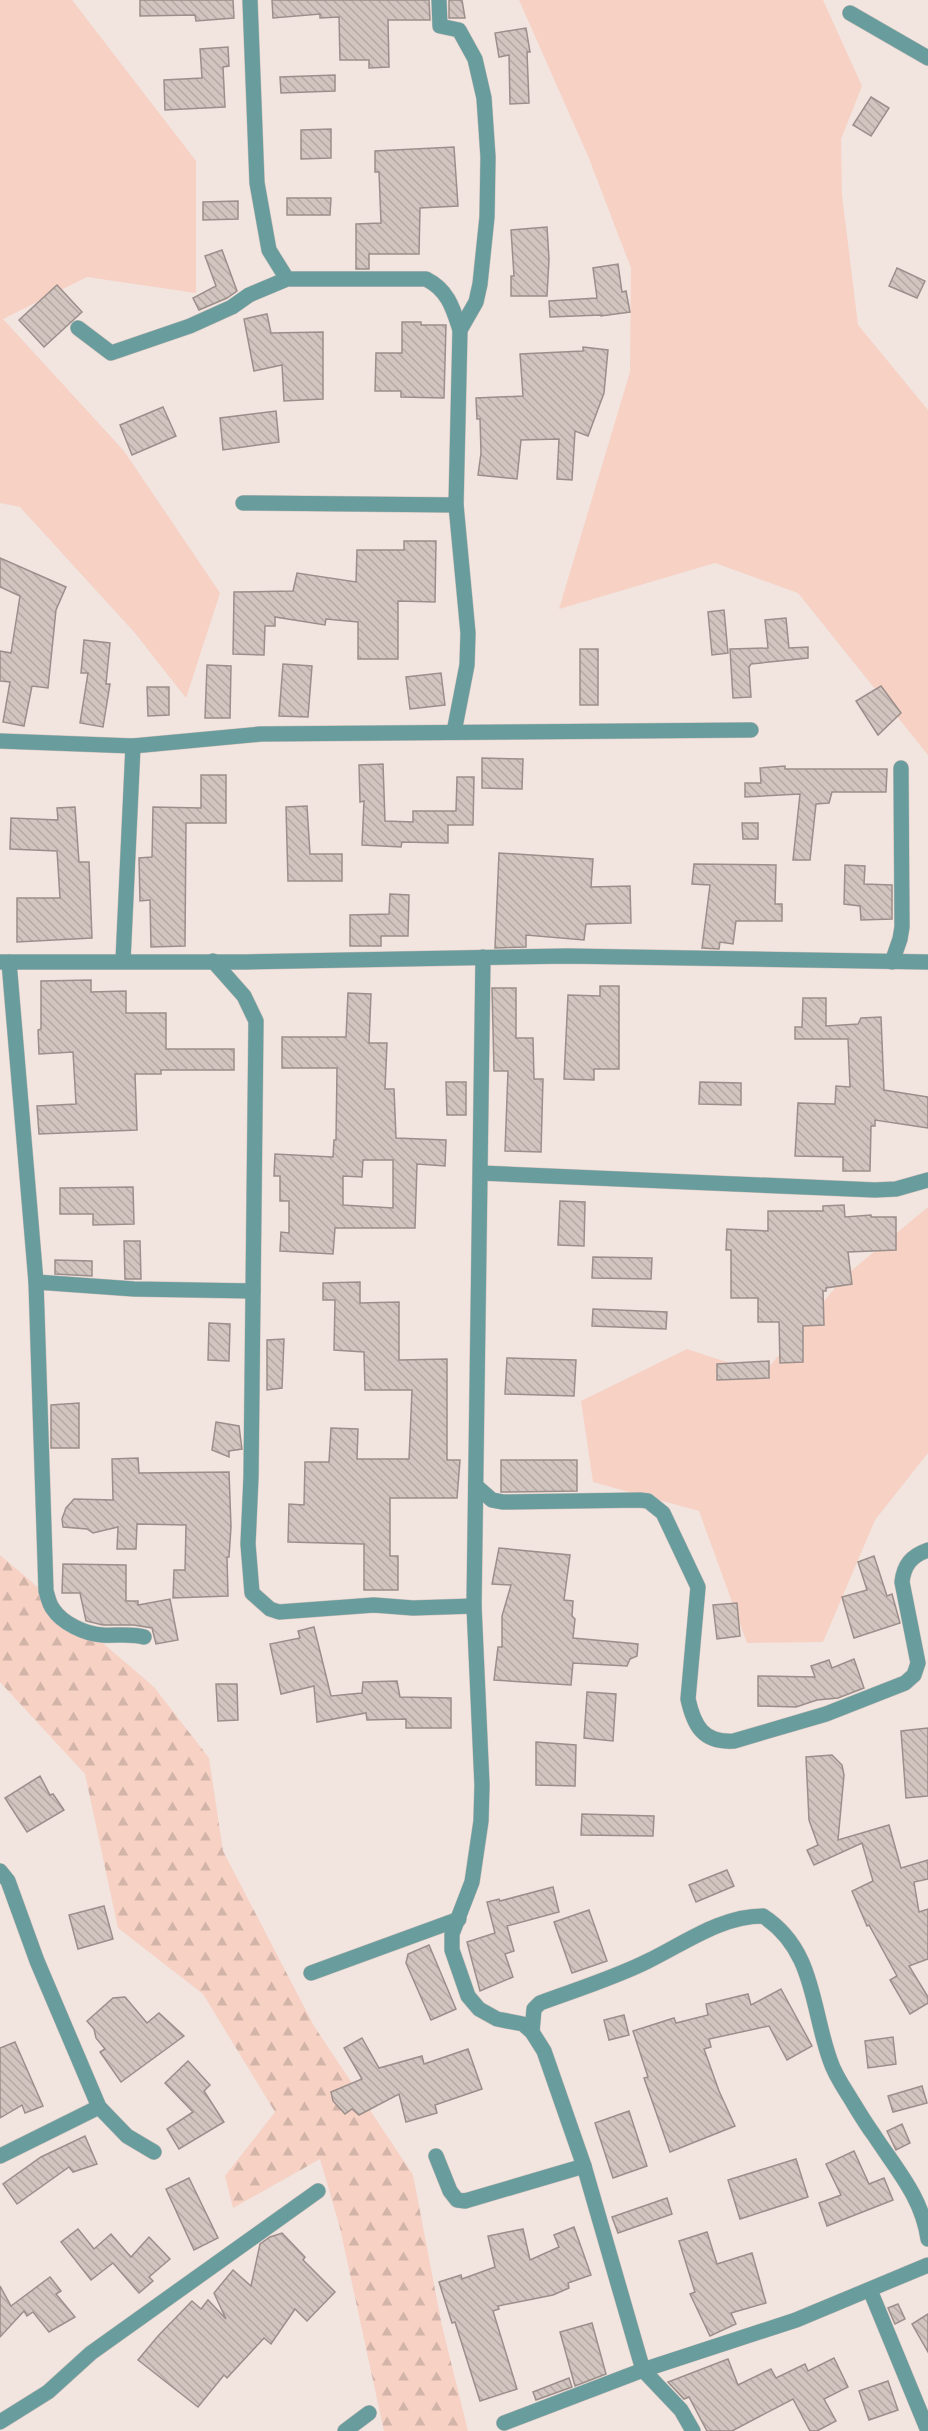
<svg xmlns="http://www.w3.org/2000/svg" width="928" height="2431" font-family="Inter,sans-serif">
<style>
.green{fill:#f6d1c4}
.forest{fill:url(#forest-firs)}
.building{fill:url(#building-back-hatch);stroke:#9c8f8b;stroke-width:1.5;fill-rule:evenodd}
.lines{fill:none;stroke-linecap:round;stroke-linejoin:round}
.minor-casing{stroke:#cbbfba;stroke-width:16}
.minor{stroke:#689c9d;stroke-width:15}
</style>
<defs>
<pattern id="forest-firs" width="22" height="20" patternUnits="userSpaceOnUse" patternTransform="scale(1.5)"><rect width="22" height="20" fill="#f6d1c4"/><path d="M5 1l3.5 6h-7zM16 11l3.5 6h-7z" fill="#d3b4a8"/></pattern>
<pattern id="building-back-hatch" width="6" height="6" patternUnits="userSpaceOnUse" patternTransform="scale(1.5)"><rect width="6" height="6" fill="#d2c4bf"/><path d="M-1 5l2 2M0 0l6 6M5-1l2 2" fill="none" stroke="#b5a9a4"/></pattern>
</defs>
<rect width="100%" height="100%" fill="#f2e4df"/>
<!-- green -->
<g class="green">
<polygon points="0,0 72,0 196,161 196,293 87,277 3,319 124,451 220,593 186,698 135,633 20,507 0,503"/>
<polygon points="519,0 823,0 862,86 841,139 842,195 858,325 928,410 928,755 798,593 715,563 559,609 630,372 631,268 588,156"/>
<polygon points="928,1207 928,1453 875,1520 823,1642 747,1643 699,1511 593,1482 581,1401 687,1349 763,1374 845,1276"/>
</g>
<!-- forest -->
<polygon class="forest" points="0,1555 154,1687 209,1758 223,1851 314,2026 413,2175 442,2326 468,2431 384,2431 340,2228 320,2159 233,2208 225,2176 275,2112 203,1994 118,1928 85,1774 0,1682"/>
<!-- building -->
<g class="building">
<polygon points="140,0 233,0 234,18 196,21 195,15 140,16"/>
<polygon points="272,0 429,0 430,20 388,20 389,67 369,68 369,60 340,60 339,17 320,18 320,14 273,18"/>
<polygon points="449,0 462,0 465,18 449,18"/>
<polygon points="526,28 530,52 527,52 529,103 510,104 509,55 499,57 495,33"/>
<polygon points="228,47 229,66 223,67 225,107 165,110 164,80 202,78 200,49"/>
<polygon points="335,75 335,91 281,93 280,77"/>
<polygon points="871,97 889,108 871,136 853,125"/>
<polygon points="331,129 331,158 301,159 301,130"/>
<polygon points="454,147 458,206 420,208 419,254 369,254 369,269 356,269 356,224 381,223 379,172 375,172 375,151"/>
<polygon points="287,198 331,198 330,215 287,215"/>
<polygon points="238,201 238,219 203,220 203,202"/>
<polygon points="547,227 549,259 547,296 511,296 511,276 514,276 511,230"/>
<polygon points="222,250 237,291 227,298 199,310 193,298 216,286 205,256"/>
<polygon points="618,264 622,292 626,291 630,312 601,316 601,315 550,317 549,301 597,298 593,268"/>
<polygon points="897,268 925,281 917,298 889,286"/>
<polygon points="57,285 82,312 44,347 19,320"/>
<polygon points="267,314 271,333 323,332 323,399 284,401 282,365 254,371 244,319"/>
<polygon points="402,322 421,322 421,325 446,325 444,398 401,397 401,391 375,391 376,353 402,353"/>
<polygon points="583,347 608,350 604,393 588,436 575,431 572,480 557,479 559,439 521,440 517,479 478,475 481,453 480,419 477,419 476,398 523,396 520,354 583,351"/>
<polygon points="163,407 176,436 132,455 120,425"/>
<polygon points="276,411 279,442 223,450 220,418"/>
<polygon points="404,541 436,541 435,602 398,601 398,659 358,659 358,622 326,619 325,625 275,617 275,626 265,626 264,655 233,654 234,592 293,591 297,573 356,582 357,550 404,550"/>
<polygon points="0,558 66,587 56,610 48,688 32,686 24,726 3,722 10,682 0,681 0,651 11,653 20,596 0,587"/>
<polygon points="724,610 728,653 712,655 708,612"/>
<polygon points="786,618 789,648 808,647 808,658 751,664 749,667 751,697 733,698 730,649 768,648 765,620"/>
<polygon points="84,640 110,643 106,684 110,684 103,727 80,723 88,673 81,673"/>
<rect x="580" y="649" width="18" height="56"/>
<polygon points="283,664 312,666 308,717 279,716"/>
<polygon points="207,665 231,666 230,718 205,718"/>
<polygon points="441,673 445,705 410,709 406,677"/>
<polygon points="881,686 901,713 878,735 856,701"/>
<polygon points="147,687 169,687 169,715 148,716"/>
<polygon points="482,758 523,759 522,789 482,788"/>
<polygon points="383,764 385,821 413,822 413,811 456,811 457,777 474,777 473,825 448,825 448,843 402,842 401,847 362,845 364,801 360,802 359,765"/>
<polygon points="785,766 785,769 887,769 886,792 832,792 829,803 816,804 810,860 793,860 800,794 745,797 745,783 761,783 760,768"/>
<polygon points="201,775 226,775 226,823 186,823 185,946 151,947 150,900 140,901 139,858 152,857 153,807 201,808"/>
<polygon points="307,806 310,854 342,854 342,881 288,881 286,807"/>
<polygon points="75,807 79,862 89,862 92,938 17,942 17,898 60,898 57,851 10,849 11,818 58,820 57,808"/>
<polygon points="742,823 758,823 758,839 743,839"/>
<polygon points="499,853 593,859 591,887 630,886 631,923 586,924 584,940 526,935 526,947 495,948"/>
<polygon points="694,864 776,865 775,904 782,904 782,921 736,921 733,944 720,942 719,949 702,948 710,885 692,884"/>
<polygon points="845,865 865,866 864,884 892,885 892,919 861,920 860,906 844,904"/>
<polygon points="390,894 409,895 408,936 381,936 381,946 350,946 350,915 389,914"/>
<polygon points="91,980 91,992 126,991 126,1013 166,1013 166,1049 234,1049 234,1070 161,1070 161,1074 135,1074 137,1130 39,1134 37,1106 76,1104 73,1052 39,1054 38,1030 41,1029 41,981"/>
<polygon points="600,986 619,986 619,1069 594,1069 594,1080 564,1079 568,995 600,996"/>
<polygon points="492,988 516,988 516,1038 533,1038 534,1079 543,1079 541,1152 505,1151 508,1071 494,1071"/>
<path d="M348,993L371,994L369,1043H387L385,1089H394L396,1138L446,1140L445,1166L417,1164L415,1228H335L333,1254L280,1251L281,1232L289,1233V1201H280V1176H274L275,1154L333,1157L334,1140H336L337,1068H282V1037H346ZM363,1160H393V1208L343,1205V1176L362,1177Z"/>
<polygon points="803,998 826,998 826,1026 858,1024 861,1018 881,1017 884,1090 928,1097 928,1128 875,1120 875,1126 871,1126 870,1171 843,1171 843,1157 795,1156 798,1103 835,1104 836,1086 850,1087 848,1039 795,1039 795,1027 802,1027"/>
<polygon points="446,1082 466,1082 466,1115 447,1115"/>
<polygon points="700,1082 741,1083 741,1105 699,1104"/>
<polygon points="133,1187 134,1224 93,1225 93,1214 60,1214 60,1188"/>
<polygon points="560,1201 585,1202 584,1246 558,1245"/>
<polygon points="844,1205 845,1217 871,1215 871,1217 896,1217 896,1250 848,1252 852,1284 826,1288 826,1291 823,1291 824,1325 803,1326 803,1362 780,1363 779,1322 758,1322 758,1298 731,1298 731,1250 726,1250 727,1229 768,1231 768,1211 823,1211 823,1206"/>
<polygon points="124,1241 140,1241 141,1279 125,1279"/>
<polygon points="593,1257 652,1258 651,1279 592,1278"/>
<polygon points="55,1260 92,1261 92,1276 55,1274"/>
<polygon points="360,1282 360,1303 399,1302 399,1360 447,1359 447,1460 460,1460 457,1498 390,1498 390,1556 398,1556 398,1590 364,1590 364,1544 288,1542 289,1504 304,1505 305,1462 329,1462 331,1428 358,1429 357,1459 409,1459 412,1390 365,1390 364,1352 334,1350 335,1300 323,1300 323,1283"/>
<polygon points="593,1309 667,1312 666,1329 592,1326"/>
<polygon points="209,1323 230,1324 229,1361 208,1360"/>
<polygon points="284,1339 282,1388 267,1390 267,1340"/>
<polygon points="507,1358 576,1360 574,1396 505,1394"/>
<polygon points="769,1361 769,1378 717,1380 717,1364"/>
<polygon points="79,1403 79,1448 51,1448 51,1405"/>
<polygon points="216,1422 239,1426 242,1449 229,1451 229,1457 212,1450"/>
<polygon points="138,1458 139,1473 229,1472 231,1527 229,1557 227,1557 228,1596 173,1598 174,1570 185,1570 186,1525 137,1524 136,1549 117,1549 118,1527 93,1533 87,1529 63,1527 62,1519 66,1508 74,1499 113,1500 112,1459"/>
<polygon points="501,1460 577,1460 577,1491 501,1492"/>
<polygon points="499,1548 570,1555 564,1600 573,1601 572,1616 575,1619 573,1638 638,1644 637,1656 630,1659 627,1666 573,1663 571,1685 494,1680 498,1647 502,1647 502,1616 511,1585 492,1584"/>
<polygon points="874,1556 887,1596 892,1594 900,1623 854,1638 842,1597 867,1590 858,1562"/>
<polygon points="63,1564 126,1565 126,1601 138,1601 138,1605 170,1599 178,1640 156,1644 152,1628 134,1625 103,1625 86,1621 80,1593 62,1593"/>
<polygon points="737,1603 740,1636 717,1639 713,1605"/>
<polygon points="314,1627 331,1696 362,1693 363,1682 397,1681 400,1697 451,1698 451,1728 406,1728 406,1719 367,1720 366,1713 317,1722 314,1686 281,1694 270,1644 300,1638 298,1631"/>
<polygon points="854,1659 864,1688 838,1698 817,1700 796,1707 758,1706 758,1676 815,1677 811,1666 829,1660 832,1668"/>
<polygon points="216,1684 237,1684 238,1720 218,1721"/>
<polygon points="587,1692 616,1694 613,1741 584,1738"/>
<polygon points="928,1728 928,1796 906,1798 901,1731"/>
<polygon points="536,1742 576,1745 575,1786 536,1785"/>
<polygon points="832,1755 842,1765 844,1775 838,1840 889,1825 901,1868 928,1860 928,1879 914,1882 919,1912 928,1909 928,1959 909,1966 928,1997 928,2003 910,2014 890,1980 897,1976 869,1925 867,1926 852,1891 873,1881 862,1843 814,1865 807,1850 818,1845 809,1820 806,1757"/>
<polygon points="40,1776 50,1795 53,1794 64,1810 27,1832 5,1798"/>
<polygon points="582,1814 654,1816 653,1836 581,1835"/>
<polygon points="727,1870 734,1886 696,1902 689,1885"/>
<polygon points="553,1887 559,1912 507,1926 514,1951 505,1954 513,1977 480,1991 467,1942 495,1933 487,1902 499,1899 500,1901"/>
<polygon points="104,1906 113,1939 78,1949 69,1915"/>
<polygon points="589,1910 607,1961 572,1973 554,1922"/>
<polygon points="429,1945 456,2009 431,2020 406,1963 408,1954"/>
<polygon points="781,1989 812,2046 787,2060 769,2026 709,2039 711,2047 704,2049 719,2091 735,2126 670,2152 644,2078 648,2077 633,2031 674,2018 676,2023 708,2015 706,2004 748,1994 751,2005"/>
<polygon points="125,1997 147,2023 159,2013 184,2036 121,2082 100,2052 105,2049 96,2038 94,2029 87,2021 113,1998"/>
<polygon points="624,2015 629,2035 609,2040 604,2020"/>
<polygon points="893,2037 896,2064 868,2068 865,2041"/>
<polygon points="362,2038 379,2068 422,2056 424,2064 468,2049 482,2089 435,2105 437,2113 406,2122 399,2094 359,2115 352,2109 345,2114 333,2101 331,2092 362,2079 344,2048"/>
<polygon points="15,2042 43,2106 25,2113 22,2105 0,2118 0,2048"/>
<polygon points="188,2061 210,2085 204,2091 224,2122 179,2149 167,2129 193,2112 165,2083"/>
<polygon points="922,2086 927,2103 893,2112 888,2096"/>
<polygon points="629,2111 647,2166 613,2178 595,2123"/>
<polygon points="902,2124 910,2143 896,2150 887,2131"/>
<polygon points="85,2136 97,2164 73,2172 69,2167 17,2204 3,2184 41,2157"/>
<polygon points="854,2151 869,2184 884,2178 893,2200 827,2226 819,2203 841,2195 826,2164"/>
<polygon points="796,2159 808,2197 740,2219 728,2180"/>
<polygon points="189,2178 218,2238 194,2250 166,2189"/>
<polygon points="667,2198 672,2214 618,2233 612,2217"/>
<polygon points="574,2227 591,2275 568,2283 569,2288 553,2295 498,2306 499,2309 493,2311 517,2389 480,2401 455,2322 452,2323 439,2282 461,2275 462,2279 495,2267 488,2236 523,2229 530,2260 559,2247 554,2235"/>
<polygon points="78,2229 94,2249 111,2234 131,2257 149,2237 170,2259 149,2277 153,2281 139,2293 113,2263 91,2280 61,2242"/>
<polygon points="707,2232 717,2264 752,2253 766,2303 731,2313 736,2324 710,2336 690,2294 695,2292 679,2241"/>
<polygon points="282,2233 305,2257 303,2260 335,2292 307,2321 295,2309 271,2344 264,2338 227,2378 224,2375 198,2407 138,2360 158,2336 192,2301 201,2309 208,2300 226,2319 214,2293 233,2270 251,2286 260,2244 270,2237"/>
<polygon points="50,2277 61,2291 56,2294 75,2317 49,2332 33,2312 27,2316 24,2311 0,2337 0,2286 11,2306"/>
<polygon points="898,2304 905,2319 895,2324 888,2308"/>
<polygon points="928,2314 928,2352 912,2324"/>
<polygon points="592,2323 606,2374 575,2386 560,2332"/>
<polygon points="834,2358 848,2387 824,2399 836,2421 817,2431 810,2431 793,2399 732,2431 707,2431 689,2397 684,2399 668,2382 728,2359 738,2385 771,2369 776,2378 805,2364 808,2371"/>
<polygon points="569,2378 572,2387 536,2400 533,2392"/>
<polygon points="888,2381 898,2410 869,2420 859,2391"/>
</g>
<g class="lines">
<!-- minor casing -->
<g class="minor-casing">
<g id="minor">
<polyline points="250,0 257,183 269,250 287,279"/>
<polyline points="439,0 440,26 459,30 475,59 484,98 488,157 487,217 480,284 476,302 460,330 456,505 468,633 467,665 454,732"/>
<polyline points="850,13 928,58"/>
<path d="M78,328L111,353L190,326L232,307L249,295L287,279H426C448,290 453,308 460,330"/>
<polyline points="243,503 456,505"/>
<polyline points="0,741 133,746 261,734 751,730"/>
<polyline points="483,957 474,1606 482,1785 481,1821 472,1882 452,1934 452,1950 468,1996 479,2009 497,2019 523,2024 532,2032 544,2051 584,2166 643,2370 681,2410 693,2431"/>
<polyline points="123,961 133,746"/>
<polyline points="213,961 244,996 256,1021 251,1477 248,1544 252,1593 270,1609 279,1612 374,1605 413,1608 474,1606"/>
<polyline points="0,962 245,962 567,956 928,962"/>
<path d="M9,962L36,1282L46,1591C48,1597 49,1604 53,1609C62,1623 85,1634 102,1635C116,1636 130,1633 144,1637"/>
<polyline points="892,962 900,939 902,927 901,768"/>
<polyline points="481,1173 875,1190 896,1189 928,1180"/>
<polyline points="36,1282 134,1289 253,1291"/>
<path d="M476,1486L492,1500L503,1502L640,1500L648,1501L663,1513L698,1587L688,1699C694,1726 703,1743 734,1741L826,1714L905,1683L914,1675L918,1663L902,1582C904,1565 911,1556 928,1550"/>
<polyline points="0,1871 8,1881 37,1961 99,2107 127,2136 154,2152"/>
<polyline points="311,1973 459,1919"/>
<path d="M532,2032L534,2009L540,2003C575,1990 614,1978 648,1961C685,1943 721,1916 763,1916C815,1950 811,2007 830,2060C834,2073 842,2085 849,2096C857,2109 865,2123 874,2135C896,2169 922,2197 928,2239"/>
<polyline points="0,2156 99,2107"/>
<polyline points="436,2156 450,2191 457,2200 465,2201 584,2166"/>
<polyline points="870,2290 928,2431"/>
<polyline points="0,2422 48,2392 91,2353 318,2191"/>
<polyline points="504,2423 643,2370 796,2320 928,2265"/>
<polyline points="345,2431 369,2413"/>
</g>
</g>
<!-- minor -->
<use href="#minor" class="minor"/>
</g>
</svg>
